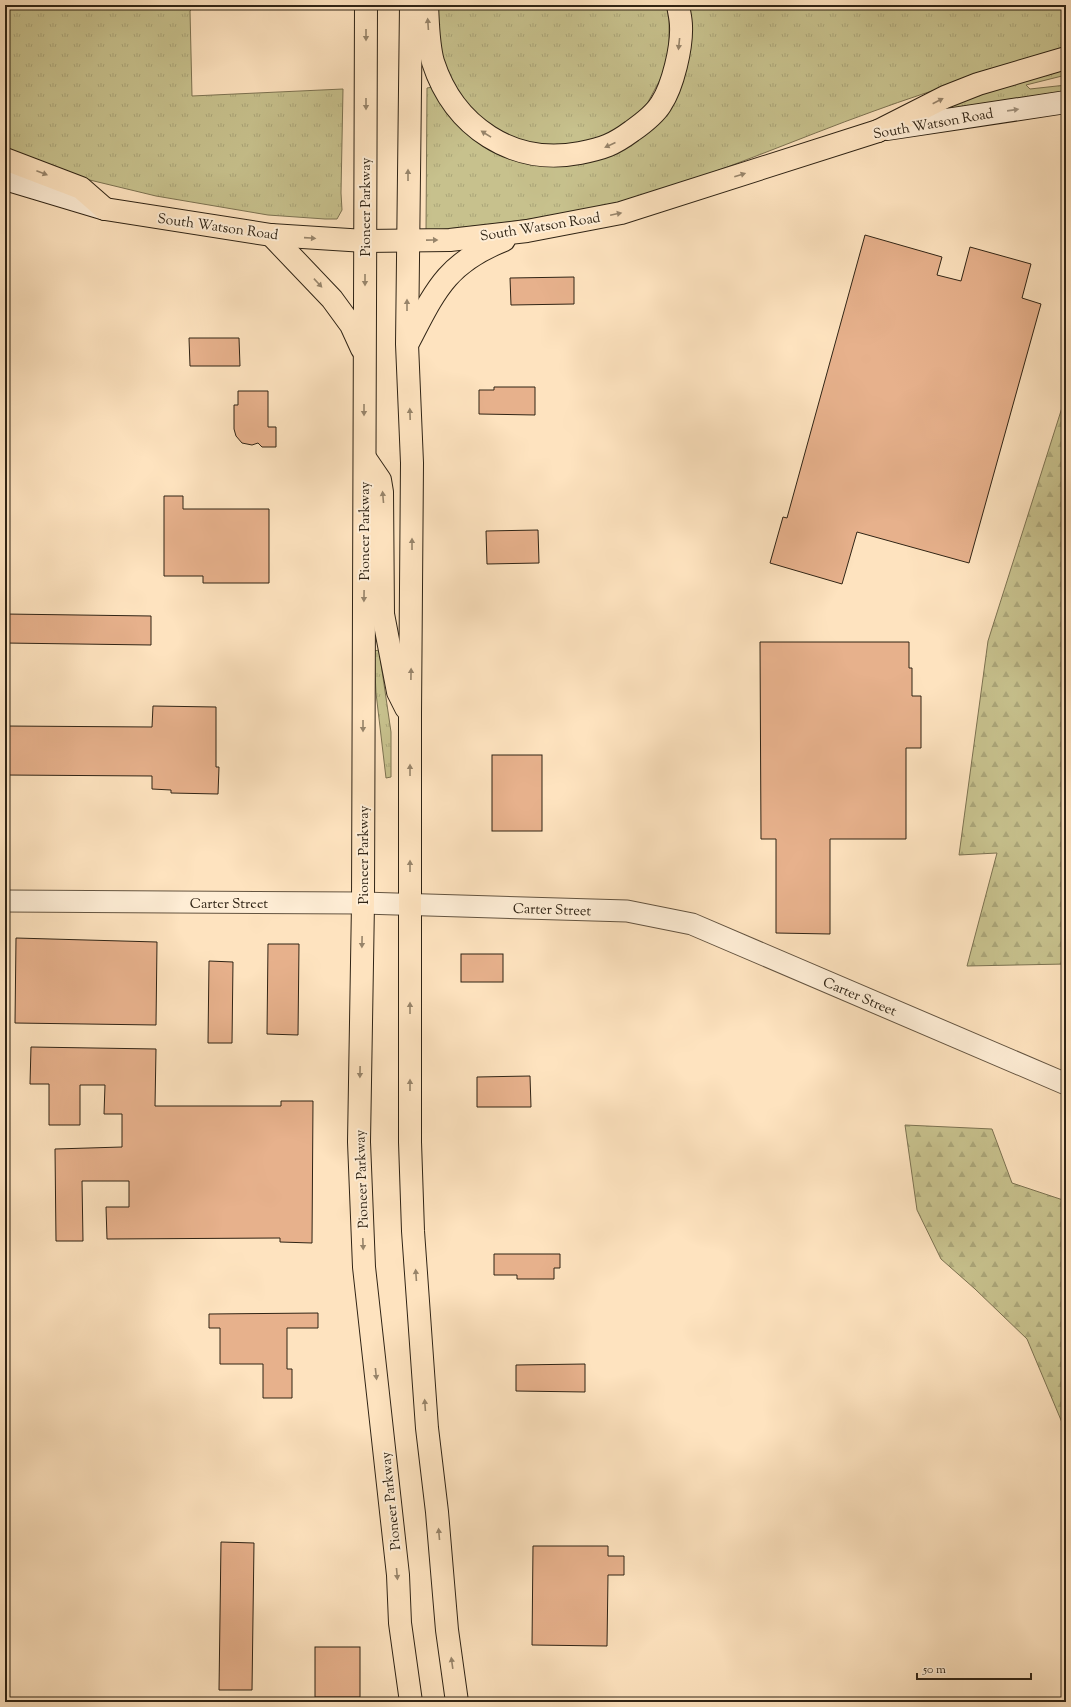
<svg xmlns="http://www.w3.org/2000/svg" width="1071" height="1707" font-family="'Sorts Mill Goudy',serif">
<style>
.grass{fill:url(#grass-tufts);stroke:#7c7251}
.forest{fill:url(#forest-firs);stroke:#7c7251}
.building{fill:#e7b18c;stroke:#302415}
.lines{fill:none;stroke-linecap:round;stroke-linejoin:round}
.tertiary-casing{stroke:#645440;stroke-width:23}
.secondary-casing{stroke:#302415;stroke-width:24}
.primary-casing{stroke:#302415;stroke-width:24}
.motorway-casing{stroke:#302415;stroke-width:24}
.tertiary{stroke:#feedd5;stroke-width:21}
.secondary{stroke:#feedd5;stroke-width:22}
.primary{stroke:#fee3bf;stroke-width:22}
.motorway{stroke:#fee3bf;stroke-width:22}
.oneway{fill:#97846a}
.oneway2{fill:#a1937f}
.labels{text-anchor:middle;stroke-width:4;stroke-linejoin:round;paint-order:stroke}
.street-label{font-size:14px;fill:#302415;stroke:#feedd5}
</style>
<defs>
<pattern id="grass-tufts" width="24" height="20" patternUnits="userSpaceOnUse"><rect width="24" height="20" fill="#c7c18d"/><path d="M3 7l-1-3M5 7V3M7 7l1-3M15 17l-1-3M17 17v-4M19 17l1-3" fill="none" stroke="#aba679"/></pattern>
<pattern id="forest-firs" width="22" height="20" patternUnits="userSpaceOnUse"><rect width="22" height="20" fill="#c7c18d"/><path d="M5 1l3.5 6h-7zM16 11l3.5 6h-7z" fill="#aba679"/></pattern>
</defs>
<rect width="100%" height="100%" fill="#fee3bf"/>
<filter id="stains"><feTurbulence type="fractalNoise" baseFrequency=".005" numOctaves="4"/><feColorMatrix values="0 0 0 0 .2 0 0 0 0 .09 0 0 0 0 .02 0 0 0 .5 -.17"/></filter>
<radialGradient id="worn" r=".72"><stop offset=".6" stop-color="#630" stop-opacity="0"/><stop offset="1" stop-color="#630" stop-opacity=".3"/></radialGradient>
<!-- grass -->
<g class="grass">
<polygon points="5,5 195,5 190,11 192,96 343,89 341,193 342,210 337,219 325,219 268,215 156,196 69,175 5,150"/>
<polygon points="435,5 666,5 669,17 669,49 662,76 648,102 635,117 620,129 569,149 523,145 470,115 442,61"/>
<path d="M683,5H1066V50C1001,69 937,88 874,111C796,139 720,173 641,196C571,216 498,224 426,231L427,88L433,87L456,123L485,147L509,159L532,165L559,166L586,163L604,157L656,119Z"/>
<polygon points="1066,67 1066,75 1026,85 1030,89 1066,85 1066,91 1002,101 935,113 937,106"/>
<polygon points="379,650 391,732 391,777 386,778 376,693 374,651"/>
</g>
<!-- forest -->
<g class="forest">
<polygon points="1066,395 1066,964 967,966 997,853 959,855 988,641"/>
<polygon points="905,1125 992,1129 1012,1183 1066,1201 1066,1432 1027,1339 975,1289 941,1259 917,1210"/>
</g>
<!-- building -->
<g class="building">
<polygon points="865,235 942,257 937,275 961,281 970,247 1031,264 1022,298 1041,304 969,563 857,532 842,584 770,563 783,517 787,518"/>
<polygon points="574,277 574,304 511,305 510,278"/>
<polygon points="189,338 239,338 240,366 190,366"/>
<polygon points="494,387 535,387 535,415 479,414 479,390 494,390"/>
<polygon points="238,391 268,391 268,427 276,427 276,447 262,447 258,443 252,445 242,443 236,436 234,429 234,405 238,405"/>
<polygon points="164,496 183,496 183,509 269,509 269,583 203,583 203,576 164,576"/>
<polygon points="538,530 539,563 487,564 486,531"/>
<polygon points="5,614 151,616 151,645 5,643"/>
<polygon points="760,642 909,642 909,668 912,668 912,696 921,696 921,748 906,748 906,839 830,839 830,934 776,933 776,839 761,839"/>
<polygon points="153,706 216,707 216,767 219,767 218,794 171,793 171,790 152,789 152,776 5,775 5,726 152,727"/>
<rect x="492" y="755" width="50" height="76"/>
<polygon points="16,938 157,942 156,1025 15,1023"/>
<polygon points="268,944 299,944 298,1035 267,1034"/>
<rect x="461" y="954" width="42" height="28"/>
<polygon points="209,961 233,962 232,1043 208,1043"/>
<polygon points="31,1047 156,1049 155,1106 281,1106 281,1101 313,1101 312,1243 280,1242 280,1238 107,1239 106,1207 129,1207 129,1181 82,1181 83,1241 56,1241 55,1149 122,1147 122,1114 104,1114 105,1085 80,1085 80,1125 49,1125 49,1084 30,1084"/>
<polygon points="530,1076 531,1107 477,1107 477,1077"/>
<polygon points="494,1254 560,1254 560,1268 554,1268 554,1279 517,1279 517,1275 494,1275"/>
<polygon points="318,1313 318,1328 287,1328 287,1369 292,1369 292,1398 263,1398 263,1364 220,1364 220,1328 209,1328 209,1314"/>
<polygon points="585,1364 585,1392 516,1391 516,1365"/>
<polygon points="221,1542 254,1543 252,1690 219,1690"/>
<polygon points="533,1546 608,1546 608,1556 624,1556 624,1575 608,1575 607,1646 532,1645"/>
<rect x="315" y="1647" width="45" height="50"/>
</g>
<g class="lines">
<!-- tertiary casing -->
<g class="tertiary-casing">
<polyline id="tertiary" points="5,901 363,903 627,911 692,924 1066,1084"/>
</g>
<!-- secondary casing -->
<g class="secondary-casing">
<g id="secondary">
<polyline points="887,129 1066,102"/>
<polyline points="5,179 105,209"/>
</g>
</g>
<!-- primary casing -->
<g class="primary-casing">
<g id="primary">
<polyline points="366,5 363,903 359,1142 364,1267 398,1575 400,1623 411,1702"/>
<polyline points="411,5 407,344 412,463 410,713 410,1142 413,1231 427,1428 437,1512 447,1630 457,1702"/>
<polyline points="105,209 271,235 365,241 450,240 527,231 621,213 878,131"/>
<polyline points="271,235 332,299 351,325 362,349"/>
<path d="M409,341C436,289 447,263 504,240"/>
<polyline points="365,458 380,480 382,492 383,614 398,692 406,708"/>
</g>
</g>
<!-- motorway casing -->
<g class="motorway-casing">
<g id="motorway">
<path d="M427,5C428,23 428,44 433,62C454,127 513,166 580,153C604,148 613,145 632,131C642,124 655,114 661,104C673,86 682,47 681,26C681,19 679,12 678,5"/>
<polyline points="878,131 945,97 978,84 1066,58"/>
<polyline points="5,159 81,188 105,209"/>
</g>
</g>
<!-- tertiary -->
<use href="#tertiary" class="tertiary"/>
<!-- secondary -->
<use href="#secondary" class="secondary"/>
<!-- primary -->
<use href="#primary" class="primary"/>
<!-- motorway -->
<use href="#motorway" class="motorway"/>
</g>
<!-- one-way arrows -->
<defs><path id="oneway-solid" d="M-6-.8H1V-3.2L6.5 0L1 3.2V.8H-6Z"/></defs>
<g class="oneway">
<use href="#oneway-solid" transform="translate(428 24) rotate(-94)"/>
<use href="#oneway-solid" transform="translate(366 35) rotate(90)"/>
<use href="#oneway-solid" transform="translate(679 44) rotate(96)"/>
<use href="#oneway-solid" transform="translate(938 101) rotate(-27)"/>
<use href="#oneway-solid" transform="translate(366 104) rotate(90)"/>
<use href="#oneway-solid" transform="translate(486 134) rotate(-148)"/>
<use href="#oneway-solid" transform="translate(610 145) rotate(156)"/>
<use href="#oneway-solid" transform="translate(42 173) rotate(21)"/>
<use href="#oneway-solid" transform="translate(408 175) rotate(-90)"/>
<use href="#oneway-solid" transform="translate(740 175) rotate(-18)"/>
<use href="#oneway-solid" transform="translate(616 214) rotate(-12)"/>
<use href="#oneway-solid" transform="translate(310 238) rotate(4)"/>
<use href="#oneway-solid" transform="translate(432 240) rotate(-1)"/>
<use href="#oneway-solid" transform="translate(365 280) rotate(90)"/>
<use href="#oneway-solid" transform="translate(318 283) rotate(47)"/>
<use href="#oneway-solid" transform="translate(407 305) rotate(-90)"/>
<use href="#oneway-solid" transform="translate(364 410) rotate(90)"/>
<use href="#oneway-solid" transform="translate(410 414) rotate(-92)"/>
<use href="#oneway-solid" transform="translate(383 497) rotate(-95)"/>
<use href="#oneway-solid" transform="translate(412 544) rotate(-90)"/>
<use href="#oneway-solid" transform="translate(364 596) rotate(91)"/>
<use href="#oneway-solid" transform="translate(411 674) rotate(-89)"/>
<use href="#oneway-solid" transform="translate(363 726) rotate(90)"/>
<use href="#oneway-solid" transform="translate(410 770) rotate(-90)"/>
<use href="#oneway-solid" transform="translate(410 866) rotate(-90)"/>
<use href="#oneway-solid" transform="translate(362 942) rotate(91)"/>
<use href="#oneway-solid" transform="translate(410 1008) rotate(-90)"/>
<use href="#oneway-solid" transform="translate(360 1072) rotate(91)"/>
<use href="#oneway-solid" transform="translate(410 1085) rotate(-90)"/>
<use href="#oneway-solid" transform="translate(363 1244) rotate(88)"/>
<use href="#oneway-solid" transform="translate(416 1275) rotate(-94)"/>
<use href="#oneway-solid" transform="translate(376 1374) rotate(84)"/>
<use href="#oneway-solid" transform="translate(425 1405) rotate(-94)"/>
<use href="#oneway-solid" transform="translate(439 1534) rotate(-95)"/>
<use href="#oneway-solid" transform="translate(397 1574) rotate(85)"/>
<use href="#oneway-solid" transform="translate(452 1663) rotate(-98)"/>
</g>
<use class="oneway2" href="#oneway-solid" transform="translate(1013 110) rotate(-8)"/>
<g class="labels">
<!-- street labels -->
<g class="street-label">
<text transform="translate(933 123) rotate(-10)" y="5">South Watson Road</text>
<text transform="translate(365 207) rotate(-90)" y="5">Pioneer Parkway</text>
<text transform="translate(218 226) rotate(8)" y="5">South Watson Road</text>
<text transform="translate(540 226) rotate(-9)" y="5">South Watson Road</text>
<text transform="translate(364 531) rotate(-90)" y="5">Pioneer Parkway</text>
<text transform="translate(363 855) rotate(-90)" y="5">Pioneer Parkway</text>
<text x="229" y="908">Carter Street</text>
<text transform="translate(552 909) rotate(2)" y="5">Carter Street</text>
<text transform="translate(860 996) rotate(23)" y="5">Carter Street</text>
<text transform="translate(361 1179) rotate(-92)" y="5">Pioneer Parkway</text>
<text transform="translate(390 1501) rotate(-96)" y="5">Pioneer Parkway</text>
</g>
</g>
<!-- margin -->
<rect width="1071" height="1707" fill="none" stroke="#fee3bf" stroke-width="20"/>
<rect x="6" y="6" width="1059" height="1695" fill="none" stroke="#302415" stroke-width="2"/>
<rect x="10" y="10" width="1051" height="1687" fill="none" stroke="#302415"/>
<!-- scale -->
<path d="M917 1673v6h114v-6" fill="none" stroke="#302415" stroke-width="2"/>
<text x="923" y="1673" font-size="12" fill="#302415" stroke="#feedd5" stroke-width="3" paint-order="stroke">50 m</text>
<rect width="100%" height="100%" filter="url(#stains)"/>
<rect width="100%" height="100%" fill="url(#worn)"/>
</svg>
